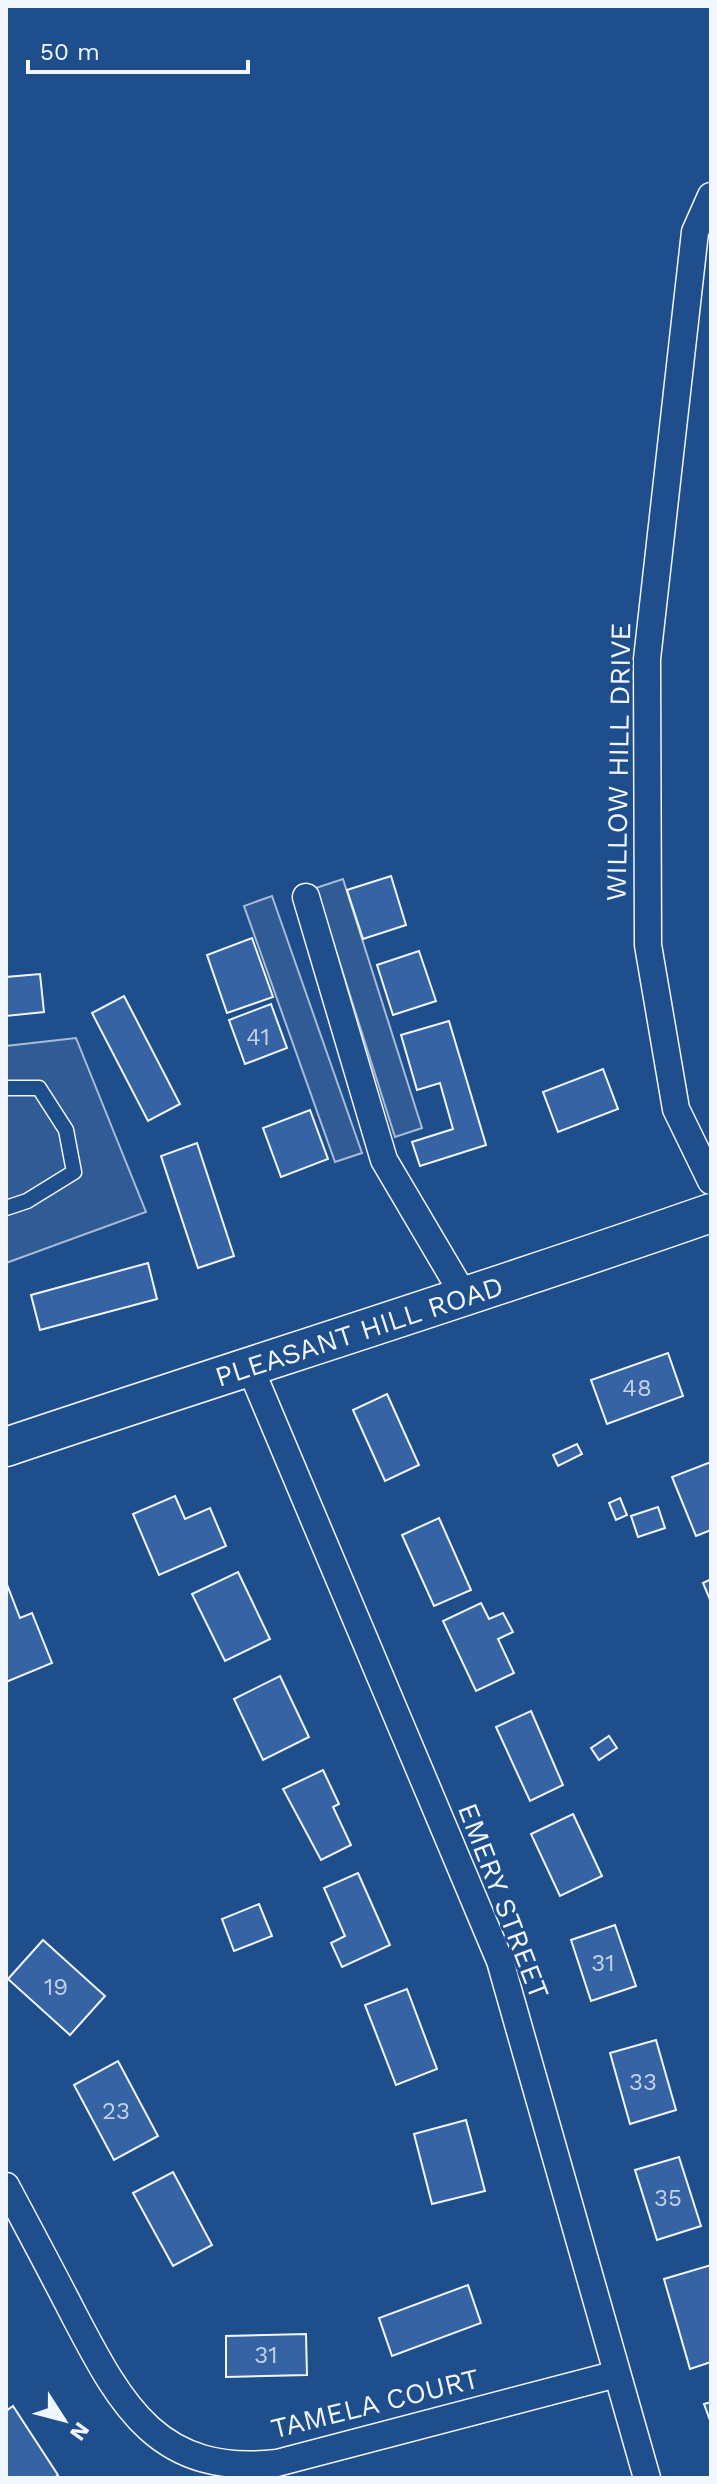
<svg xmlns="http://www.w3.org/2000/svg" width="717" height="2484" font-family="'Work Sans',sans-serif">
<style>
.parking{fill:#305b95;stroke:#a8bbd7;stroke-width:2}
.building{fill:#3563a3;stroke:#f2f6ff;stroke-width:2}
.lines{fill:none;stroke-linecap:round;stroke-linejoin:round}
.lane-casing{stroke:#f2f6ff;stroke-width:17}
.street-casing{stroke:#f2f6ff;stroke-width:29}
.secondary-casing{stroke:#f2f6ff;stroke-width:41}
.lane{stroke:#1f4e8c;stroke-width:14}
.street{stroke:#1f4e8c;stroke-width:26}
.secondary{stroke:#1f4e8c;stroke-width:38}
.labels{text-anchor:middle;stroke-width:6;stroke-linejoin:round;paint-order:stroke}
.number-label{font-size:24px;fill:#c3d1e8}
.street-label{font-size:28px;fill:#f2f6ff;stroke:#1f4e8c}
</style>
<rect width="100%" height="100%" fill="#1f4e8c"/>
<!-- parking -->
<g class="parking">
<polygon points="343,879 422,1128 395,1137 316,888"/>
<polygon points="272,896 362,1153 335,1162 244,906"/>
<polygon points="76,1038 146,1212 6,1263 6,1046"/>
</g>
<!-- building -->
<g class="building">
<polygon points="391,876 406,925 363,939 347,890"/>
<polygon points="252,938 273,997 227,1013 207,955"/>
<polygon points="419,951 436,1001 393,1015 377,965"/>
<polygon points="40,974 44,1012 6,1016 6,977"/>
<polygon points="124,996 180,1104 148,1121 92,1013"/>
<polygon points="271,1004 287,1048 245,1064 229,1020"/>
<polygon points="449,1021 486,1145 420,1166 412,1142 453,1129 440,1083 417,1090 401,1035"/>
<polygon points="603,1069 618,1109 558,1132 543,1092"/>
<polygon points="310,1110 328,1159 281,1177 263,1128"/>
<polygon points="197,1143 234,1256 198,1268 161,1156"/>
<polygon points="148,1263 157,1299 40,1330 31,1295"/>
<polygon points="668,1353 683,1396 607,1424 591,1380"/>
<polygon points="387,1394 419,1465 385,1481 353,1410"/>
<polygon points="577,1444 582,1454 558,1466 553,1455"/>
<polygon points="711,1462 711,1530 696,1536 672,1477"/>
<polygon points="175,1496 185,1519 210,1508 226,1546 159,1575 133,1514"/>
<polygon points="620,1498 627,1515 616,1520 609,1503"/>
<polygon points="658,1507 665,1528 638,1537 631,1516"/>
<polygon points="439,1518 471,1590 434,1606 402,1535"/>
<polygon points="238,1572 270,1639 225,1661 192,1594"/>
<polygon points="711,1579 711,1602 703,1583"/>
<polygon points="6,1582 20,1618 32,1613 52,1663 6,1682"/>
<polygon points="481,1603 489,1619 503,1613 513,1632 498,1639 514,1673 476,1691 443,1621"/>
<polygon points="280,1676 309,1737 263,1760 234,1699"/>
<polygon points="531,1711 563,1785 530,1801 496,1727"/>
<polygon points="609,1736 617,1748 599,1760 591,1748"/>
<polygon points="323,1770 339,1804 333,1807 351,1845 321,1860 283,1789"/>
<polygon points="573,1814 602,1876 560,1896 531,1834"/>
<polygon points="358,1873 390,1945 342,1967 331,1943 345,1936 324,1888"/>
<polygon points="259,1904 272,1936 234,1951 222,1919"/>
<polygon points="615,1925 636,1986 591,2001 571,1940"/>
<polygon points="43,1940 105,1996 70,2035 8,1979"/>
<polygon points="407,1989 437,2069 396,2085 365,2005"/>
<polygon points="656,2040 676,2110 630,2124 610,2053"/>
<polygon points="118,2061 158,2136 114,2160 74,2085"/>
<polygon points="466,2120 485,2191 432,2204 414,2134"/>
<polygon points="679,2157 701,2226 657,2240 635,2170"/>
<polygon points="173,2172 212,2245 173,2266 133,2193"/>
<polygon points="711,2265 711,2362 690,2369 664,2279"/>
<polygon points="468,2285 481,2323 392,2356 379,2318"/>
<polygon points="306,2334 307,2375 226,2377 226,2336"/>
<polygon points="711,2402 711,2423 704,2404"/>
<polygon points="13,2406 58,2475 54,2478 6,2477 6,2411"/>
</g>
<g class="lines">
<!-- lane casing -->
<g class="lane-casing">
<polyline id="lane" points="6,1088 39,1088 66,1130 74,1172 27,1201 6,1208"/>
</g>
<!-- street casing -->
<g class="street-casing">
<g id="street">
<polyline points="711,196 695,232 647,659 648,945 676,1109 711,1181"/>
<polyline points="306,897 384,1160 466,1299"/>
<polyline points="249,1365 500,1961 647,2478"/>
<path d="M6,2186C29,2229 52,2272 74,2315C122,2407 159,2476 277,2463L617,2374"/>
</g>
</g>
<!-- secondary casing -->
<g class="secondary-casing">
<path id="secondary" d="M6,1447C241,1368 477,1295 711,1213"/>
</g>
<!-- lane -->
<use href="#lane" class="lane"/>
<!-- street -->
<use href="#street" class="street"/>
<!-- secondary -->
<use href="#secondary" class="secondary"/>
</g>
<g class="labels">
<!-- number labels -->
<g class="number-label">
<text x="258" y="1045">41</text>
<text x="637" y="1396">48</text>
<text x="603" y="1971">31</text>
<text x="56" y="1995">19</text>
<text x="643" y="2090">33</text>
<text x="116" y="2119">23</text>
<text x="668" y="2206">35</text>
<text x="266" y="2363">31</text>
</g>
<!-- street labels -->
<g class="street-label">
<text transform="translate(618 762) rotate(-89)" y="10">WILLOW HILL DRIVE</text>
<text transform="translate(359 1331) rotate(-18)" y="10">PLEASANT HILL ROAD</text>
<text transform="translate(504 1901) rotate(69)" y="10">EMERY STREET</text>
<text transform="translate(375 2403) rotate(-14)" y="10">TAMELA COURT</text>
</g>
</g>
<!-- border -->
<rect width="717" height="2484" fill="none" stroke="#f2f6ff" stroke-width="16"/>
<!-- north arrow -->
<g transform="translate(64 2420) rotate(126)" stroke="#1f4e8c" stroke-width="6" paint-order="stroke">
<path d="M0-6L14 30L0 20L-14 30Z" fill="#f2f6ff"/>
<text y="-12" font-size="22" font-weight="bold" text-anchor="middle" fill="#f2f6ff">N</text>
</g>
<!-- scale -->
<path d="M28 60v12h220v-12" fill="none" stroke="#f2f6ff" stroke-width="4"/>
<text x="40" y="60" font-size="24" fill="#f2f6ff" stroke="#1f4e8c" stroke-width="6" paint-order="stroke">50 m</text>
</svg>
